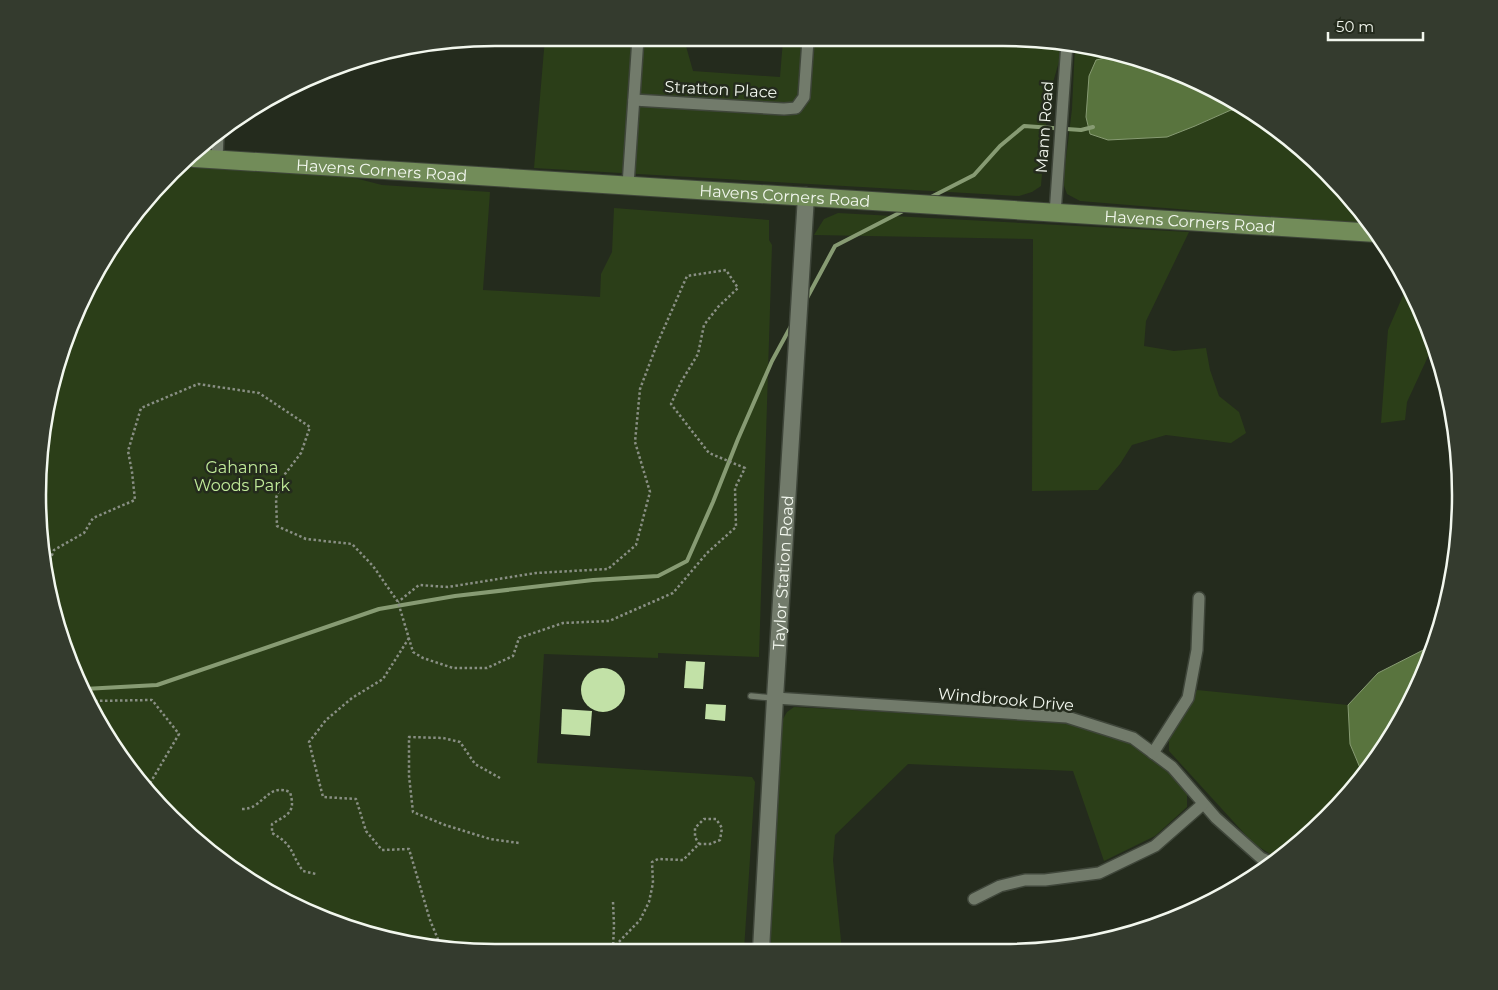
<svg xmlns="http://www.w3.org/2000/svg" width="1498" height="990" font-family="Montserrat,sans-serif">
<style>
.green{fill:#2b3e18}
.water{fill:#59743e;stroke:#879b73}
.lines{fill:none;stroke-linecap:round;stroke-linejoin:round}
.stream{stroke:#879b73;stroke-width:4}
.building{fill:#c2e1a7}
.service-casing{stroke:#3f463a;stroke-width:8}
.minor-casing{stroke:#3f463a;stroke-width:14}
.secondary-casing{stroke:#3f463a;stroke-width:19}
.primary-casing{stroke:#3f463a;stroke-width:20}
.path{stroke:#898f84;stroke-width:2.5;stroke-dasharray:2.5 2.5;stroke-linecap:butt}
.service{stroke:#727b6b;stroke-width:5.5}
.minor{stroke:#727b6b;stroke-width:11}
.secondary{stroke:#727b6b;stroke-width:16}
.primary{stroke:#728c59;stroke-width:18}
.labels{text-anchor:middle;stroke-width:5;stroke-linejoin:round;paint-order:stroke}
.street-label{font-size:16px;fill:#f2f7ee;stroke:#242b1d}
.park-label{font-size:16px;fill:#c1eb9a;stroke:#242b1d}
.rim{fill:none;stroke:#f2f7ee;stroke-width:2.5}
</style>
<rect width="100%" height="100%" fill="#242b1d"/>
<!-- green -->
<g class="green">
<polygon points="545,38 684,39 693,71 780,77 783,40 1061,41 1060,58 1048,100 1041,186 1032,192 1019,196 534,168"/>
<polygon points="1075,45 1105,54 1105,58 1096,60 1195,126 1231,110 1245,111 1305,151 1366,217 1371,225 1080,201 1067,194 1063,183 1072,109"/>
<polygon points="188,164 331,172 382,185 490,192 483,290 600,297 601,274 612,252 614,208 769,220 769,240 772,245 759,657 658,653 658,658 544,654 537,763 752,777 755,782 744,950 435,949 293,905 193,839 99,724 53,613 38,465 72,320 132,216"/>
<polygon points="838,213 1189,232 1146,321 1144,346 1174,351 1206,348 1210,370 1219,396 1239,412 1246,433 1231,443 1166,435 1132,445 1120,464 1098,490 1032,491 1033,239 814,235 824,219"/>
<polygon points="1408,284 1413,293 1434,348 1431,350 1407,402 1405,420 1381,423 1388,330"/>
<polygon points="1197,690 1348,705 1350,744 1363,775 1347,797 1280,859 1273,856 1253,843 1169,751 1169,740 1186,713"/>
<polygon points="794,707 1000,718 1071,724 1130,742 1165,769 1187,793 1187,807 1155,836 1104,861 1073,771 908,764 835,835 833,860 842,951 767,950 779,726 787,712"/>
</g>
<!-- water -->
<g class="water">
<polygon points="1105,58 1123,60 1205,85 1245,111 1231,110 1195,126 1167,137 1108,140 1090,134 1086,117 1089,76 1096,60"/>
<polygon points="1435,644 1399,724 1363,775 1350,744 1348,705 1378,673"/>
</g>
<g class="lines">
<!-- stream -->
<g class="stream">
<polyline points="929,198 974,175 1000,146 1024,126 1081,130 1093,127"/>
<polyline points="807,298 835,246 905,210"/>
<polyline points="84,689 157,685 379,609 455,596 593,580 658,576 687,561 713,502 738,439 772,361 791,326"/>
</g>
</g>
<!-- building -->
<g class="building">
<polygon points="686,661 705,662 703,689 684,688"/>
<circle cx="603" cy="690" r="22"/>
<polygon points="706,704 726,705 725,721 705,719"/>
<polygon points="562,709 592,711 590,736 561,734"/>
</g>
<g class="lines">
<!-- service casing -->
<g class="service-casing">
<polyline id="service" points="751,696 773,698"/>
</g>
<!-- minor casing -->
<g class="minor-casing">
<g id="minor">
<polyline points="634,100 784,109 796,108 804,97 808,40"/>
<polyline points="217,160 218,136"/>
<polyline points="628,185 638,38"/>
<polyline points="1055,214 1067,43"/>
<polyline points="775,698 1067,717 1133,738 1172,767 1216,818 1261,858 1273,863"/>
<polyline points="1153,753 1188,698 1197,650 1199,598"/>
<polyline points="974,899 1000,886 1025,880 1045,880 1099,873 1155,846 1203,804"/>
</g>
</g>
<!-- secondary casing -->
<g class="secondary-casing">
<g id="secondary">
<path id="s1" d="M761,950L775,698L806,196"/>
</g>
</g>
<!-- primary casing -->
<g class="primary-casing">
<g id="primary">
<path id="s2" d="M194,158L1376,233"/>
</g>
</g>
<!-- path -->
<g class="path">
<polyline points="48,565 54,550 84,533 93,518 135,500 132,472 128,451 141,408 198,384 259,393 310,427 301,453 285,474 276,498 277,526 306,539 352,544 373,566 398,602 413,652 423,658 453,668 487,668 513,656 519,638 563,623 609,621 673,593 707,553 736,527 735,488 745,468 709,453 671,404 681,382 698,354 704,325 718,307 738,288 726,270 687,276 657,344 640,389 635,442 650,492 636,545 608,569 536,573 448,587 419,585 398,602"/>
<polyline points="51,593 57,602 56,621"/>
<polyline points="409,638 383,679 352,698 326,720 309,742 323,797 356,799 366,831 382,850 409,849 430,920 442,949"/>
<polyline points="90,701 152,700 179,734 149,785"/>
<polyline points="500,778 475,764 460,742 443,738 409,737 409,776 413,812 445,825 490,839 519,843"/>
<path d="M242,809C247,809 251,808 254,806C268,797 272,785 290,792C296,813 288,814 272,824V833C294,845 290,853 303,871L316,874"/>
<polyline points="613,902 614,925 613,948"/>
<polyline points="612,949 640,920 649,902 653,883 652,862 658,859 683,860 699,844 710,844 720,840 722,828 716,819 704,819 695,828 695,837 699,844"/>
</g>
<!-- service -->
<use href="#service" class="service"/>
<!-- minor -->
<use href="#minor" class="minor"/>
<!-- secondary -->
<use href="#secondary" class="secondary"/>
<!-- primary -->
<use href="#primary" class="primary"/>
</g>
<g class="labels">
<!-- street labels -->
<g class="street-label">
<text transform="translate(721 89) rotate(3)" y="6">Stratton Place</text>
<text transform="translate(1044 127) rotate(-86)" y="6">Mann Road</text>
<text dy="6" stroke="none"><textPath href="#s2" startOffset="188">Havens Corners Road</textPath></text>
<text dy="6" stroke="none"><textPath href="#s2" startOffset="592">Havens Corners Road</textPath></text>
<text dy="6" stroke="none"><textPath href="#s2" startOffset="998">Havens Corners Road</textPath></text>
<text dy="6" stroke="none"><textPath href="#s1" startOffset="378">Taylor Station Road</textPath></text>
<text transform="translate(1006 699) rotate(5)" y="6">Windbrook Drive</text>
</g>
<!-- park labels -->
<g class="park-label">
<text x="242" y="473">Gahanna<tspan x="242" dy="18">Woods Park</tspan></text>
</g>
</g>
<!-- crop -->
<path d="M0 0H1498V990H0ZM495 46H1003A449 449 0 0 1 1452 495V495A449 449 0 0 1 1003 944H495A449 449 0 0 1 46 495V495A449 449 0 0 1 495 46Z" fill="#343b2e" fill-rule="evenodd"/>
<path class="rim" d="M495 46H1003A449 449 0 0 1 1452 495V495A449 449 0 0 1 1003 944H495A449 449 0 0 1 46 495V495A449 449 0 0 1 495 46Z"/>
<!-- scale -->
<path d="M1328 32v8h95v-8" fill="none" stroke="#f2f7ee" stroke-width="2.5"/>
<text x="1336" y="32" font-size="15" fill="#f2f7ee" stroke="#242b1d" stroke-width="4" paint-order="stroke">50 m</text>
</svg>
